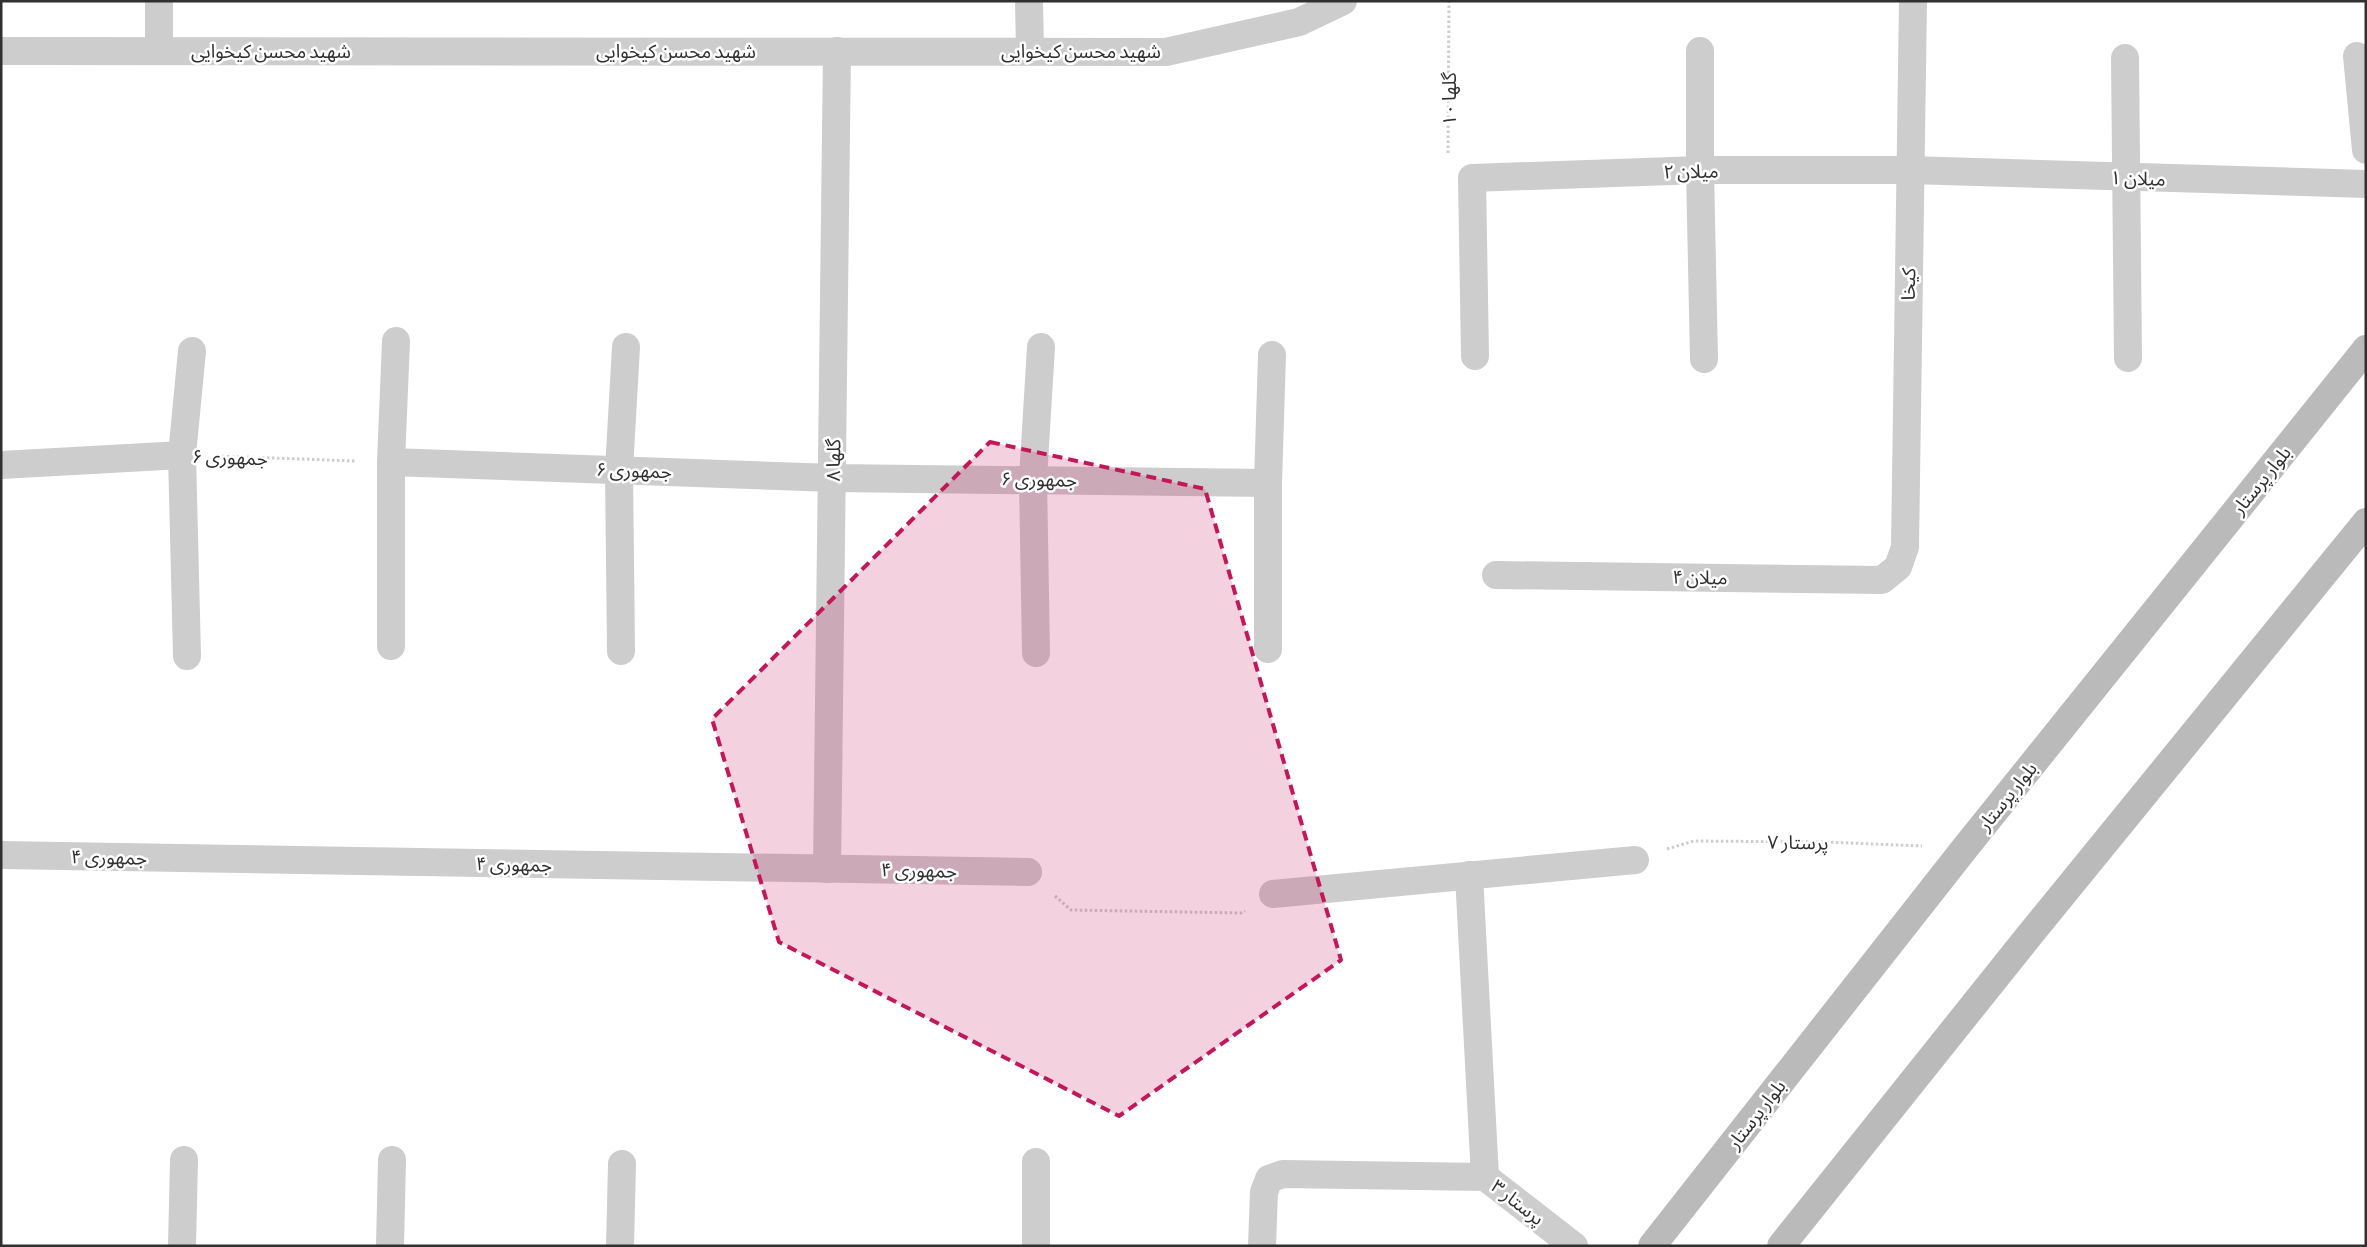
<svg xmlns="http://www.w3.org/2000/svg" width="2367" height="1247" font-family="'Sofia Sans Condensed','Noto Sans Arabic',sans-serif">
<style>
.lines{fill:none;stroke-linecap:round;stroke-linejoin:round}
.path{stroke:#cdcdcd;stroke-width:3;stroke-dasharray:2.5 2.5;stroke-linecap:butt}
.minor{stroke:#cdcdcd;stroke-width:28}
.tertiary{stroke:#cdcdcd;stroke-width:28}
.secondary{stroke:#bababa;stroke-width:28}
.marked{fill:#c2185b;fill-opacity:0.2;stroke:#c2185b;stroke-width:4;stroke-dasharray:10 6;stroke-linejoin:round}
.labels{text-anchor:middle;stroke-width:5;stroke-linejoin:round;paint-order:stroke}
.street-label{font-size:19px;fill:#303030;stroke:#fff}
</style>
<rect width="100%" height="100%" fill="#fff"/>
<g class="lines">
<!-- path -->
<g class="path">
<polyline points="1448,153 1449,1"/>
<polyline points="217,456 355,461"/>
<polyline points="1667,849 1694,841 1825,842 1922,846"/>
<polyline points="1055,896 1071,910 1241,913 1245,911"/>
</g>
<!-- minor -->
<g class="minor">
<polyline points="1029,1 1030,51"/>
<polyline points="159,51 159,1"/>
<polyline points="1700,51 1700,170 1704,359"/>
<polyline points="2357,56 2366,150"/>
<polyline points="2125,58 2128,358"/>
<polyline points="1475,356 1472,178 1700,170 1910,170 2366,184"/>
<polyline points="391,462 833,478 1268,483"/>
<polyline points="1,465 182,455"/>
<polyline points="1496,575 1882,580 1898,567 1905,547 1913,1"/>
<polyline points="391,646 391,462 396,341"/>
<polyline points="1268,649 1268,483 1272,355"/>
<polyline points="621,651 619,470 626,347"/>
<polyline points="1036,653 1033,479 1041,347"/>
<polyline points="187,656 182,455 192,351"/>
<polyline points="1,855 1028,872"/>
<polyline points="827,869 837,51"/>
<polyline points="1273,894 1635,860"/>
<polyline points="1485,1177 1574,1246"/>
<polyline points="182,1246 184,1160"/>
<polyline points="390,1246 392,1160"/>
<polyline points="620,1246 622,1164"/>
<polyline points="1036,1246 1036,1162"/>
<polyline points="1262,1246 1264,1192 1269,1179 1283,1174 1485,1177 1469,875"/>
</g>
<!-- tertiary -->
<polyline class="tertiary" points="1,51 1166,52 1299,22 1343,1"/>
<!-- secondary -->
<g class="secondary">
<polyline points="1652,1246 1965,848 2366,349"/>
<polyline points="1781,1246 2028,937 2366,522"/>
</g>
</g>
<!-- marked area -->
<path class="marked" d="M990,442L1205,489L1341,960L1119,1116L779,942L712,719Z"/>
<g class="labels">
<!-- street labels -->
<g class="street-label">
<text x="271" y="58">شهید محسن کیخوایی</text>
<text x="676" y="58">شهید محسن کیخوایی</text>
<text x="1081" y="58">شهید محسن کیخوایی</text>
<text transform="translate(1449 99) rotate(-90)" y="7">گلها ۱۰</text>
<text transform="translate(1691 171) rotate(-1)" y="7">میلان ۲</text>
<text transform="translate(2138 178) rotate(2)" y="7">میلان ۱</text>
<text transform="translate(1908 284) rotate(-89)" y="7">کیخا</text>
<text transform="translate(230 457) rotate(2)" y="7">جمهوری ۶</text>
<text transform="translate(833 460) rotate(-89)" y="7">گلها ۸</text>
<text transform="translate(634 470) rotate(2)" y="7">جمهوری ۶</text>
<text transform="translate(1039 479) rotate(1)" y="7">جمهوری ۶</text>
<text transform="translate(2261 480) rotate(-51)" y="7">بلوار پرستار</text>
<text transform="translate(1700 577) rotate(1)" y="7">میلان ۴</text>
<text transform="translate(2007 796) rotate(-51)" y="7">بلوار پرستار</text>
<text transform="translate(1798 842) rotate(1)" y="7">پرستار ۷</text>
<text transform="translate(109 857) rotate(1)" y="7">جمهوری ۴</text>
<text transform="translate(514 864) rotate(1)" y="7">جمهوری ۴</text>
<text transform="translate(919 870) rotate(1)" y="7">جمهوری ۴</text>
<text transform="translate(1756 1114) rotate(-52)" y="7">بلوار پرستار</text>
<text transform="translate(1518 1202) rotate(38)" y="7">پرستار ۳</text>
</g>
</g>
<!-- border -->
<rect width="2367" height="1247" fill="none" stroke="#303030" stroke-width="5"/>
</svg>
